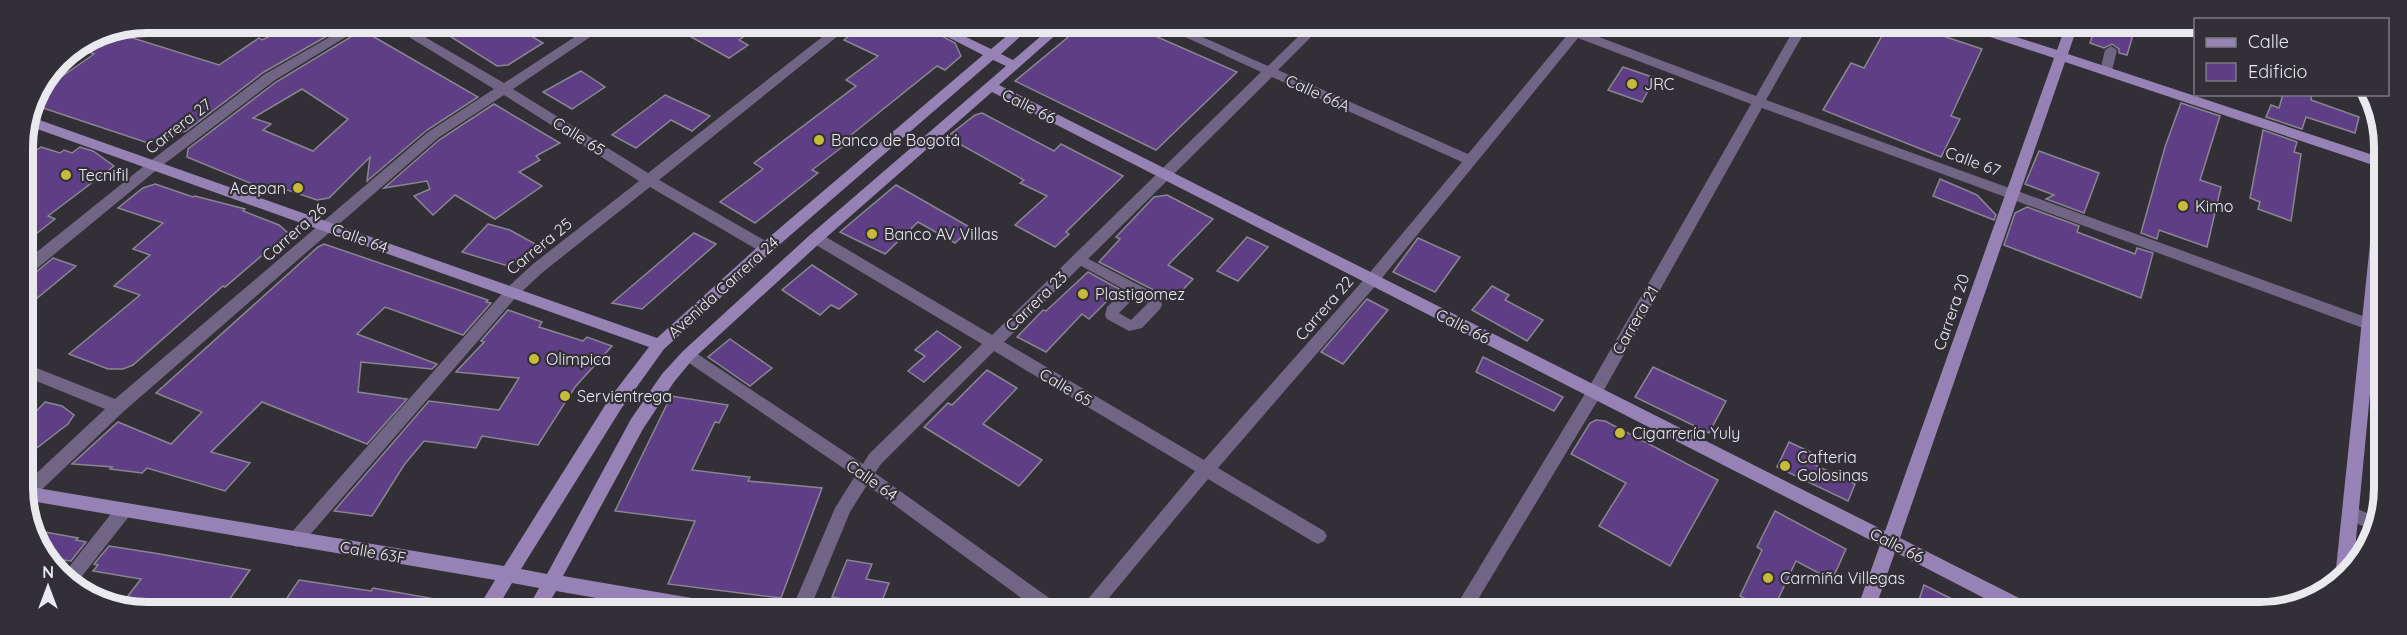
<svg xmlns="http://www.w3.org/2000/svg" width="2407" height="635" font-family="Quicksand,sans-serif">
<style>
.building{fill:#5e3f85;stroke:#8a8690;stroke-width:1.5;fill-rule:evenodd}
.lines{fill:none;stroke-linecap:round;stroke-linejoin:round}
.lane{fill:#716585;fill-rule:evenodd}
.street{fill:#716585;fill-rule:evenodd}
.secondary{fill:#9682b4;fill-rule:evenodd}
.poi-dot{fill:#c7bb3c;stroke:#322f37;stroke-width:2}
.labels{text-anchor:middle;stroke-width:4.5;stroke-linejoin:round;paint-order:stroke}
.poi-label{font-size:16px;fill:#eae9ee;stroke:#322f37;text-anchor:start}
.street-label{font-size:16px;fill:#eae9ee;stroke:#322f37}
.rim{fill:none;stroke:#eae9ee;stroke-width:8}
</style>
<rect width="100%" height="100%" fill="#322f37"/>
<!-- building -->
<g class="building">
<polygon points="298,23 350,23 264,72 186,131 148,143 31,104 34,96 94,54 89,52 117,33 219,65 259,38 262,40"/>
<polygon points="429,23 509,23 543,43 508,65 497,66"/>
<polygon points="666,23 764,23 739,40 748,45 729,58"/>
<polygon points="865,23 918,23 955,43 961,56 945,70 937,66 846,139 850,141 812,170 818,173 755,223 720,202 763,169 754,163 856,86 846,80 878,56 844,40"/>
<polygon points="1084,24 1128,24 1237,72 1156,150 1015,81"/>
<polygon points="1888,25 1910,25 1982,49 1951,116 1960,119 1941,157 1823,110 1851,63 1864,68"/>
<polygon points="2096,25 2136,25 2127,55 2119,53 2119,49 2112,44 2104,48 2090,43"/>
<path d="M362,30L478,97L427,130L367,181L370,157L329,198L317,200L273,185L267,190L187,157L188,149L276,82ZM302,89L348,119L313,151L263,130L271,124L253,118Z"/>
<polygon points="1623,67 1655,78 1642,102 1608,90"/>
<polygon points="581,71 605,87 572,109 543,92"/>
<polygon points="2283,94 2312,94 2311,100 2359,117 2355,133 2306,117 2302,129 2266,117 2271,105 2279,108"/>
<polygon points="665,95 710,116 692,131 671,120 636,148 612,135"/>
<polygon points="2181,103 2220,116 2200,180 2221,187 2207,247 2159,230 2157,239 2141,233 2165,147"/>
<polygon points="494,104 560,143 536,156 540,160 519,172 542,186 495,219 455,195 433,215 414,196 430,189 427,181 384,188 439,140"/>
<polygon points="982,113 1054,151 1061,144 1123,176 1066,232 1069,234 1055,247 1015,225 1047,196 1020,183 1024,180 947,137 975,115"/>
<polygon points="2263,130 2297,142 2294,152 2301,154 2291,221 2258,209 2260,202 2250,198"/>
<polygon points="41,147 60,153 64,150 72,153 80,147 93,151 114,166 48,216 55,219 23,244 23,200 35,191 23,187 23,160"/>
<polygon points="2039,151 2099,173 2084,213 2046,199 2054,195 2025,184"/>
<polygon points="1940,179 1977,195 1996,215 1994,220 1933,196"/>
<polygon points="155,184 193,197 195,196 245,209 243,211 279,225 288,233 225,287 223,286 133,365 123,369 108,369 69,354 140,295 114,286 150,255 133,249 163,223 118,208 143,188"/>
<polygon points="896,185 971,228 955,243 918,222 885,254 840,232"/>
<polygon points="1167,195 1213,219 1168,265 1193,279 1173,300 1099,262 1120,239 1116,237 1154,197"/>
<polygon points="2027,207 2079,226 2077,232 2135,254 2137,248 2153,253 2141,298 2004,245 2015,213"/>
<polygon points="488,224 510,230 537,245 508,266 462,252"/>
<polygon points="694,233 716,244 642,309 612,303"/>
<polygon points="1247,237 1268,247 1238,281 1217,271"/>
<polygon points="1418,238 1460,257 1435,292 1393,272"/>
<polygon points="324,244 488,300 486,302 491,303 463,335 385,307 357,334 437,364 432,369 361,362 358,392 407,399 367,444 262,402 211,452 250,463 225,491 147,468 142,473 110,469 112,467 72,464 118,422 171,444 202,412 156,393 318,247"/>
<polygon points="53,258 76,266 24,309 24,278 30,277"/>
<polygon points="812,265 857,294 839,309 831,305 820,315 782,290"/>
<polygon points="1088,272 1119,289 1089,319 1082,314 1046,352 1017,337 1043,310 1046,311"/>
<polygon points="1492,286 1509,295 1505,300 1543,320 1527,341 1472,310"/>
<polygon points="1367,299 1388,310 1343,364 1321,352"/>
<polygon points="508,310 542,322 539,327 583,341 587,337 612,346 575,387 538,445 482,436 476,448 424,441 404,465 372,516 334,511 429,401 499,410 519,378 456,372 484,342 481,341"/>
<polygon points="937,331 961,347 924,382 908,371 925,356 915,350"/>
<polygon points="730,339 772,368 750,386 708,357"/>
<polygon points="1483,357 1563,397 1554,411 1476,372"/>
<polygon points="1653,367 1726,401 1709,433 1635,397"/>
<polygon points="987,370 1017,388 983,424 1042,460 1019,486 924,427 948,403 952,405"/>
<polygon points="671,396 728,405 719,423 715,422 692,470 750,477 748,481 822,488 781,598 668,584 695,521 615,511"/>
<polygon points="45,402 62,406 74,415 68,424 25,457 24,424"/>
<polygon points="1596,420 1605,421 1718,480 1670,566 1599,526 1626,483 1571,454 1590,423"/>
<polygon points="1789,442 1817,455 1813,464 1855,484 1848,501 1777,467"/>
<polygon points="1775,511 1846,549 1832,580 1796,561 1772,612 1770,612 1740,596 1762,550 1757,547"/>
<polygon points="34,530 78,538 76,540 86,542 71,561 49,558"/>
<polygon points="109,546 160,554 250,570 222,610 153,610 121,605 141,579 93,571 98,565 94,564"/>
<polygon points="847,560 872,564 866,579 889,583 880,606 832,597"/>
<polygon points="299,580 371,591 373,588 447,601 446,610 279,610"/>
<polygon points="1924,585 1978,612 1915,612"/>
</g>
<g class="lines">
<!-- lane -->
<g class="lane">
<polygon points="2111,46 2117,50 2112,71 2106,75 2100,71 2105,50"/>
<path d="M1079,254L1160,296L1162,305L1160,309L1142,328L1129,331L1107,319L1105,315L1107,307L1125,290L1074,262L1072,259ZM1136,296L1148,303L1131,320L1119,313Z"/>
</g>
<!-- street -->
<g class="street">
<polygon points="354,23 369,23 275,80 159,168 29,275 24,276 23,263 149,162 265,74"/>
<polygon points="386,23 401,23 504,83 596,23 611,23 513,89 648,173 840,23 854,23 659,180 771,244 773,248 771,252 761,252 650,187 543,272 517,296 302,544 296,547 290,544 287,539 290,534 507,288 533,264 639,181 504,95 438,138 123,412 33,498 25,499 25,484 105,409 24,376 24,363 115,399 428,132 494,89"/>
<path d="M1157,24H1173L1268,66L1311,24H1324L1278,70L1468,154L1568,34L1546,24H1564L1573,28L1576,24H1589L1583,31L1756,96L1797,24H1809L1766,100L2382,323V335L1762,108L1604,390L1471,611H1453L1592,382L1751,104L1578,38L1377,284L1218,468L1324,531L1327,536L1324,541L1318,544L1312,541L1208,479L1098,611H1078L1195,471L994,351L881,464L875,473L1059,605L1062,611H1039L867,485L850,512L809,611H791L835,508L855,476L683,359L680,355L683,351H693L863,464L869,454L982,344L811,242L809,238L811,234H821L992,335L1261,72ZM1272,77L1462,162L1367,276L1204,460L1004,342Z"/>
<polygon points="124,503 130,505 132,510 130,515 75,585 61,577 118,505"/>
<polygon points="2350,506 2379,518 2372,530 2344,518 2342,513 2344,508"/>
</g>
<!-- secondary -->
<g class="secondary">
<path d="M920,23H937L991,49L1021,24H1034L1001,54L1013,60L1055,24H1068L999,85L1885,531L2054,58L1963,28L1961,25H1979L2057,50L2066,25H2078L2068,54L2382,158V168L2065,62L1900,538L2035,606L2038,612H2011L1895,552L1874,612H1856L1880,545L992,92L821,242L693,359L674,382L643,429L563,576L721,603L727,605L730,611H671L556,591L545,610H527L539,588L512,583L496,610H477L495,580L25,500V486L504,566L609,399L649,347L26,125L28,116L657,338L761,244L983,55ZM993,60L1006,66L811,234L683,351L662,374L631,419L547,574L521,569L621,409L664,349L771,252Z"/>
<polygon points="2382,191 2382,269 2354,560 2342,582 2338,584 2335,578 2375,196"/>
</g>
</g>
<!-- markers -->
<g class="poi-dot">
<circle cx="1632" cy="84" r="6"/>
<circle cx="819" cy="140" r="6"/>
<circle cx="66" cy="175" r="6"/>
<circle cx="298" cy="188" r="6"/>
<circle cx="2183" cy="206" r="6"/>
<circle cx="872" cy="234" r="6"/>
<circle cx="1083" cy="294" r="6"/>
<circle cx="534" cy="359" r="6"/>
<circle cx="565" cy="396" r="6"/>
<circle cx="1620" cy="433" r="6"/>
<circle cx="1785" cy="466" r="6"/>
<circle cx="1768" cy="578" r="6"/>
</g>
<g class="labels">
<!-- poi labels -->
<g class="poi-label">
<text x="1644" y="90">JRC</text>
<text x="831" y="146">Banco de Bogotá</text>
<text x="78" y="181">Tecnifil</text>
<text x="286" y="194" text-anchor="end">Acepan</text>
<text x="2195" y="212">Kimo</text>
<text x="884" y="240">Banco AV Villas</text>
<text x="1095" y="300">Plastigomez</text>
<text x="546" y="365">Olimpica</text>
<text x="577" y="402">Servientrega</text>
<text x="1632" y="439">Cigarrería Yuly</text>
<text x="1797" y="463">Cafteria<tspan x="1797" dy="18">Golosinas</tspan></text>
<text x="1780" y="584">Carmiña Villegas</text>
</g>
<!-- street labels -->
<g class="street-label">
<text transform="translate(1318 93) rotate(24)" y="6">Calle 66A</text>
<text transform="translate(1029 106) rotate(27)" y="6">Calle 66</text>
<text transform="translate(178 126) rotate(-38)" y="6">Carrera 27</text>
<text transform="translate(579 136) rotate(32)" y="6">Calle 65</text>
<text transform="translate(1973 161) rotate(20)" y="6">Calle 67</text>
<text transform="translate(294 232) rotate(-41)" y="6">Carrera 26</text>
<text transform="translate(360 238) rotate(20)" y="6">Calle 64</text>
<text transform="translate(539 246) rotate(-39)" y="6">Carrera 25</text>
<text transform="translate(723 287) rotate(-42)" y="6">Avenida Carrera 24</text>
<text transform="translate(1036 301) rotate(-44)" y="6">Carrera 23</text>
<text transform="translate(1324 308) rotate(-49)" y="6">Carrera 22</text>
<text transform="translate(1951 312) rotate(-71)" y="6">Carrera 20</text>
<text transform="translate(1635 320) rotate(-60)" y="6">Carrera 21</text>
<text transform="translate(1463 326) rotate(27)" y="6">Calle 66</text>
<text transform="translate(1066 387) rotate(31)" y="6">Calle 65</text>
<text transform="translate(872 480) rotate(35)" y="6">Calle 64</text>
<text transform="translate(1897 545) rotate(27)" y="6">Calle 66</text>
<text transform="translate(373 552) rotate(10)" y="6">Calle 63F</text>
</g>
</g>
<!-- crop -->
<path d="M0 0H2407V635H0ZM147 33H2260A114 114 0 0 1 2374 147V488A114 114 0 0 1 2260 602H147A114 114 0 0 1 33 488V147A114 114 0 0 1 147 33Z" fill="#322f37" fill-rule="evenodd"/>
<path class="rim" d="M147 33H2260A114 114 0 0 1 2374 147V488A114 114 0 0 1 2260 602H147A114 114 0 0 1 33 488V147A114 114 0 0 1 147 33Z"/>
<!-- legend -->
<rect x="2194" y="18" width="195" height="78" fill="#322f37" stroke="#7c7980" stroke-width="1.5"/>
<rect x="2206" y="38" width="30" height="9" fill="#9682b4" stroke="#7c7980" stroke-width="1.5"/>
<text x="2248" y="48" font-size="18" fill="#eae9ee">Calle</text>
<rect x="2206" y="63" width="30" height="18" fill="#5e3f85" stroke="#7c7980" stroke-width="1.5"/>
<text x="2248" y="78" font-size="18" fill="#eae9ee">Edificio</text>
<!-- north arrow -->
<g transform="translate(48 587)" stroke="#322f37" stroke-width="4.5" paint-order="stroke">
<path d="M0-4.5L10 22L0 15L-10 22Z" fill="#eae9ee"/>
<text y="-9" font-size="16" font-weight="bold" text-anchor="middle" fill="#eae9ee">N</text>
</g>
</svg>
